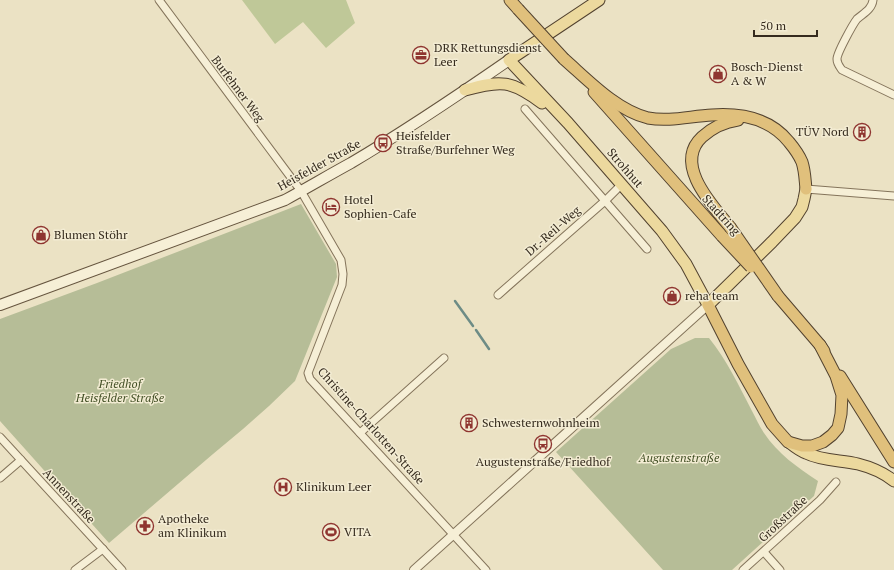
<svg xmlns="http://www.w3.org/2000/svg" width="894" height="570" font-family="'PT Serif',serif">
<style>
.green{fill:#bfc898}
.cemetery{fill:#b6bd97}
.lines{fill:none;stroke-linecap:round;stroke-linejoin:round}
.stream{stroke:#6d8c86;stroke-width:2.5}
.minor-casing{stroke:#84745b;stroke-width:9}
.tertiary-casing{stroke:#84745b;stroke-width:10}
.secondary-casing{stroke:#66553f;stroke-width:12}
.primary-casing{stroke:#52422f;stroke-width:13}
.trunk-casing{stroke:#52422f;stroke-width:13}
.minor{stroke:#f6efd6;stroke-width:7}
.tertiary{stroke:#f6efd6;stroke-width:8}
.secondary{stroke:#f6efd6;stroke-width:10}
.primary{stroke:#ecd99e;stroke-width:11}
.trunk{stroke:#e0c07c;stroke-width:11}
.trunk-bridge-casing{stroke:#52422f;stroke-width:13;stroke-linecap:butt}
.trunk-bridge{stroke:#e0c07c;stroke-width:11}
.labels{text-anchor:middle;stroke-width:3;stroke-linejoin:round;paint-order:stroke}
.poi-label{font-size:12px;fill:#352b1e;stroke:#f3ecd3;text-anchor:start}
.street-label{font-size:12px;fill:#352b1e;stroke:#f3ecd3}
.park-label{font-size:12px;font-style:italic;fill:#435026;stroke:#f3ecd3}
</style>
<rect width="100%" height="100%" fill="#ebe2c4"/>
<!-- green -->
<polygon class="green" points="242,0 346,0 355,23 326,48 303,22 275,44"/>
<!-- cemetery -->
<g class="cemetery">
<polygon points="301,204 336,264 337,277 295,381 269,406 243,429 213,454 109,543 0,421 0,319 97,283"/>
<path d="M695,338H709C727,360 739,386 752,411C756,418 759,426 764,433C777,453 798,468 818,481L814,496L732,570H663L556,452L671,349Z"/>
</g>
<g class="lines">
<!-- stream -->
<g class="stream">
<polyline points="455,301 473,326"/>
<polyline points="476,330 489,349"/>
</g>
<!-- minor casing -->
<g class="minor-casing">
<g id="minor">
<polyline points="159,0 301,191 341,260 343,274 342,285 308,373 310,379 486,570"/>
<path d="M873,0C872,9 864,13 857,19C853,24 837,53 837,59C837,64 840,67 842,70L894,95"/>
<polyline points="525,109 647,249"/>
<polyline points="806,189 894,196"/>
<polyline points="498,295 606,200 622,184"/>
<polyline points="360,433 444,358"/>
<polyline points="0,437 122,570"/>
<polyline points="0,478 21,460"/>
<polyline points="764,552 780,570"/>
<polyline points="75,570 103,549"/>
<polyline points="743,570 820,500 836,482"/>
</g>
</g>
<!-- tertiary casing -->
<g class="tertiary-casing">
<polyline id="tertiary" points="414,570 708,305"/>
</g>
<!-- secondary casing -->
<g class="secondary-casing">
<path id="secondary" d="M0,305L285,200C307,188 329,175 351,163C405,131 457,96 509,60"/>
</g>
<!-- primary casing -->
<g class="primary-casing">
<g id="primary">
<polyline points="599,0 509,60 568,123 662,231 686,264 708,305 772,242 795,218 802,207 804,199 806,189"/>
<path d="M465,90C501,80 511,80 542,103"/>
<path d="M790,443C795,447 800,451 806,453C822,461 841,460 858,464C870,467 884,473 894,481"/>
</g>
</g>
<!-- trunk casing -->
<g class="trunk-casing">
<g id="trunk">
<polyline points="510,0 518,9"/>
<path d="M564,59C588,80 616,110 648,118C669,122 691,116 712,115C741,113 770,118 789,142C794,148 799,155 802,162C805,171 805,180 806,189"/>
<polyline points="594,92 722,236"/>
<path d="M730,227C712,205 673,164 702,137C713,127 724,122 738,120"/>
<polyline points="778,296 820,345 824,351"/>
<polyline points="708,305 738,364 772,424 788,442 802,446 812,446 823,442 832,435 838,428 841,414 842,395 836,376 820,345"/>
<polyline points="840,376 894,462"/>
</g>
</g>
<!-- minor -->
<use href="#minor" class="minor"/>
<!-- tertiary -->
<use href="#tertiary" class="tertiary"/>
<!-- secondary -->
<use href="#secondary" class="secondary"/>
<!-- primary -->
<use href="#primary" class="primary"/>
<!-- trunk -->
<use href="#trunk" class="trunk"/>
<!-- trunk-bridge casing -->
<g class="trunk-bridge-casing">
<g id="trunk-bridge">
<polyline points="518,9 564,59"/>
<polyline points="730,227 778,296"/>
<polyline points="722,236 751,267"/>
</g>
</g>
<!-- trunk-bridge -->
<use href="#trunk-bridge" class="trunk-bridge"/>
</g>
<!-- icons -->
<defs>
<g id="office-ring" transform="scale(0.9)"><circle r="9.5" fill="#f3ecd3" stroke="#8f3530" stroke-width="1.5"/><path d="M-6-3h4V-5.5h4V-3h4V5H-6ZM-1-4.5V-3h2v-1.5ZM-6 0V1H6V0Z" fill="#8f3530"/></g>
<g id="shop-ring" transform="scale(0.9)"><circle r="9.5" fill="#f3ecd3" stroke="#8f3530" stroke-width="1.5"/><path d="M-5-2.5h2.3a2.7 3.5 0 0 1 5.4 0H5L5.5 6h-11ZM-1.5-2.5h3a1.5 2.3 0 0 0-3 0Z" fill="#8f3530"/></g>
<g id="building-ring" transform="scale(0.9)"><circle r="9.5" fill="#f3ecd3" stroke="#8f3530" stroke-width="1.5"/><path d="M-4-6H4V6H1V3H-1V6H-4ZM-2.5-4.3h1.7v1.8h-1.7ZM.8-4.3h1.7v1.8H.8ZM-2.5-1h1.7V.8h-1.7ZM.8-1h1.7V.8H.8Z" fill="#8f3530"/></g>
<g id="bus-ring" transform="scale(0.9)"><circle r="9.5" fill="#f3ecd3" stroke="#8f3530" stroke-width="1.5"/><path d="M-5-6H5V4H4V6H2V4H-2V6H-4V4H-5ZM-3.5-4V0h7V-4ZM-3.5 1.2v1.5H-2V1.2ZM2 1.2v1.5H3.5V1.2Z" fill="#8f3530"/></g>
<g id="hotel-ring" transform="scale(0.9)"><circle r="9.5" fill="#f3ecd3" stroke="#8f3530" stroke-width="1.5"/><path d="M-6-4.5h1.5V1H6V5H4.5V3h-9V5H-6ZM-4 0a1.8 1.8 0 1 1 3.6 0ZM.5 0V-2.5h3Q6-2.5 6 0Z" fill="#8f3530"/></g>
<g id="hospital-ring" transform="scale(0.9)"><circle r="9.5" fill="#f3ecd3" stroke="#8f3530" stroke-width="1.5"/><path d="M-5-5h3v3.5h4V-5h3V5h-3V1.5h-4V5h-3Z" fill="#8f3530"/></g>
<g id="pharmacy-ring" transform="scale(0.9)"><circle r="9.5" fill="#f3ecd3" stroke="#8f3530" stroke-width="1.5"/><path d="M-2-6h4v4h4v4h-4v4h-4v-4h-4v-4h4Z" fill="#8f3530"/></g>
<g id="stadium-ring" transform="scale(0.9)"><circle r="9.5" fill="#f3ecd3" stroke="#8f3530" stroke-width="1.5"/><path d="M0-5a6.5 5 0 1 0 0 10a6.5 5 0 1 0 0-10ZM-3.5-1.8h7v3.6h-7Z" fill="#8f3530"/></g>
</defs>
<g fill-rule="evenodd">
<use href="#office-ring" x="421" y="55"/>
<use href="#shop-ring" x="718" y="74"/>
<use href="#building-ring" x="862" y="132"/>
<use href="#bus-ring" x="383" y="143"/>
<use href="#hotel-ring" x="331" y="207"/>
<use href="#shop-ring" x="41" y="235"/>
<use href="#shop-ring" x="672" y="296"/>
<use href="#building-ring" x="469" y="423"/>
<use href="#bus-ring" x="543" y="444"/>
<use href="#hospital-ring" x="283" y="487"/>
<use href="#pharmacy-ring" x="145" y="526"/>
<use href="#stadium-ring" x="331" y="532"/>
</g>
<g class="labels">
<!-- poi labels -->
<g class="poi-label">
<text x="434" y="52">DRK Rettungsdienst<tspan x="434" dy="14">Leer</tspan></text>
<text x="731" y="71">Bosch-Dienst<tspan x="731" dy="14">A &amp; W</tspan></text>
<text x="849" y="136" text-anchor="end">TÜV Nord</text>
<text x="396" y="140">Heisfelder<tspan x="396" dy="14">Straße/Burfehner Weg</tspan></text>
<text x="344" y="204">Hotel<tspan x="344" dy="14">Sophien-Cafe</tspan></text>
<text x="54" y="239">Blumen Stöhr</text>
<text x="685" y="300">reha team</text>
<text x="482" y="427">Schwesternwohnheim</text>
<text x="543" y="466" text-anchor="middle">Augustenstraße/Friedhof</text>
<text x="296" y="491">Klinikum Leer</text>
<text x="158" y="523">Apotheke<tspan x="158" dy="14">am Klinikum</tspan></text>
<text x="344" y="536">VITA</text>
</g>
<!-- street labels -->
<g class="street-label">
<text transform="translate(238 89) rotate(53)" y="4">Burfehner Weg</text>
<text transform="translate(319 165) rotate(-29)" y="4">Heisfelder Straße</text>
<text transform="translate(625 168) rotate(49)" y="4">Strohhut</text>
<text transform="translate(721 215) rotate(48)" y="4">Stadtring</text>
<text transform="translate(553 231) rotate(-41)" y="4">Dr.-Reil-Weg</text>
<text transform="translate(371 426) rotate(48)" y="4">Christine-Charlotten-Straße</text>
<text transform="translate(69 496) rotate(47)" y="4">Annenstraße</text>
<text transform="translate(783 519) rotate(-43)" y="4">Großstraße</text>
</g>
<!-- park labels -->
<g class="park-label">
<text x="120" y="388">Friedhof<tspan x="120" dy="14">Heisfelder Straße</tspan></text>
<text x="679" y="462">Augustenstraße</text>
</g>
</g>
<!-- scale -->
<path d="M754 30v6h63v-6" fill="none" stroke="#352b1e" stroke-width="2"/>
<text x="760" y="30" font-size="12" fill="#352b1e" stroke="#f3ecd3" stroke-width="3" paint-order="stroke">50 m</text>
</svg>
